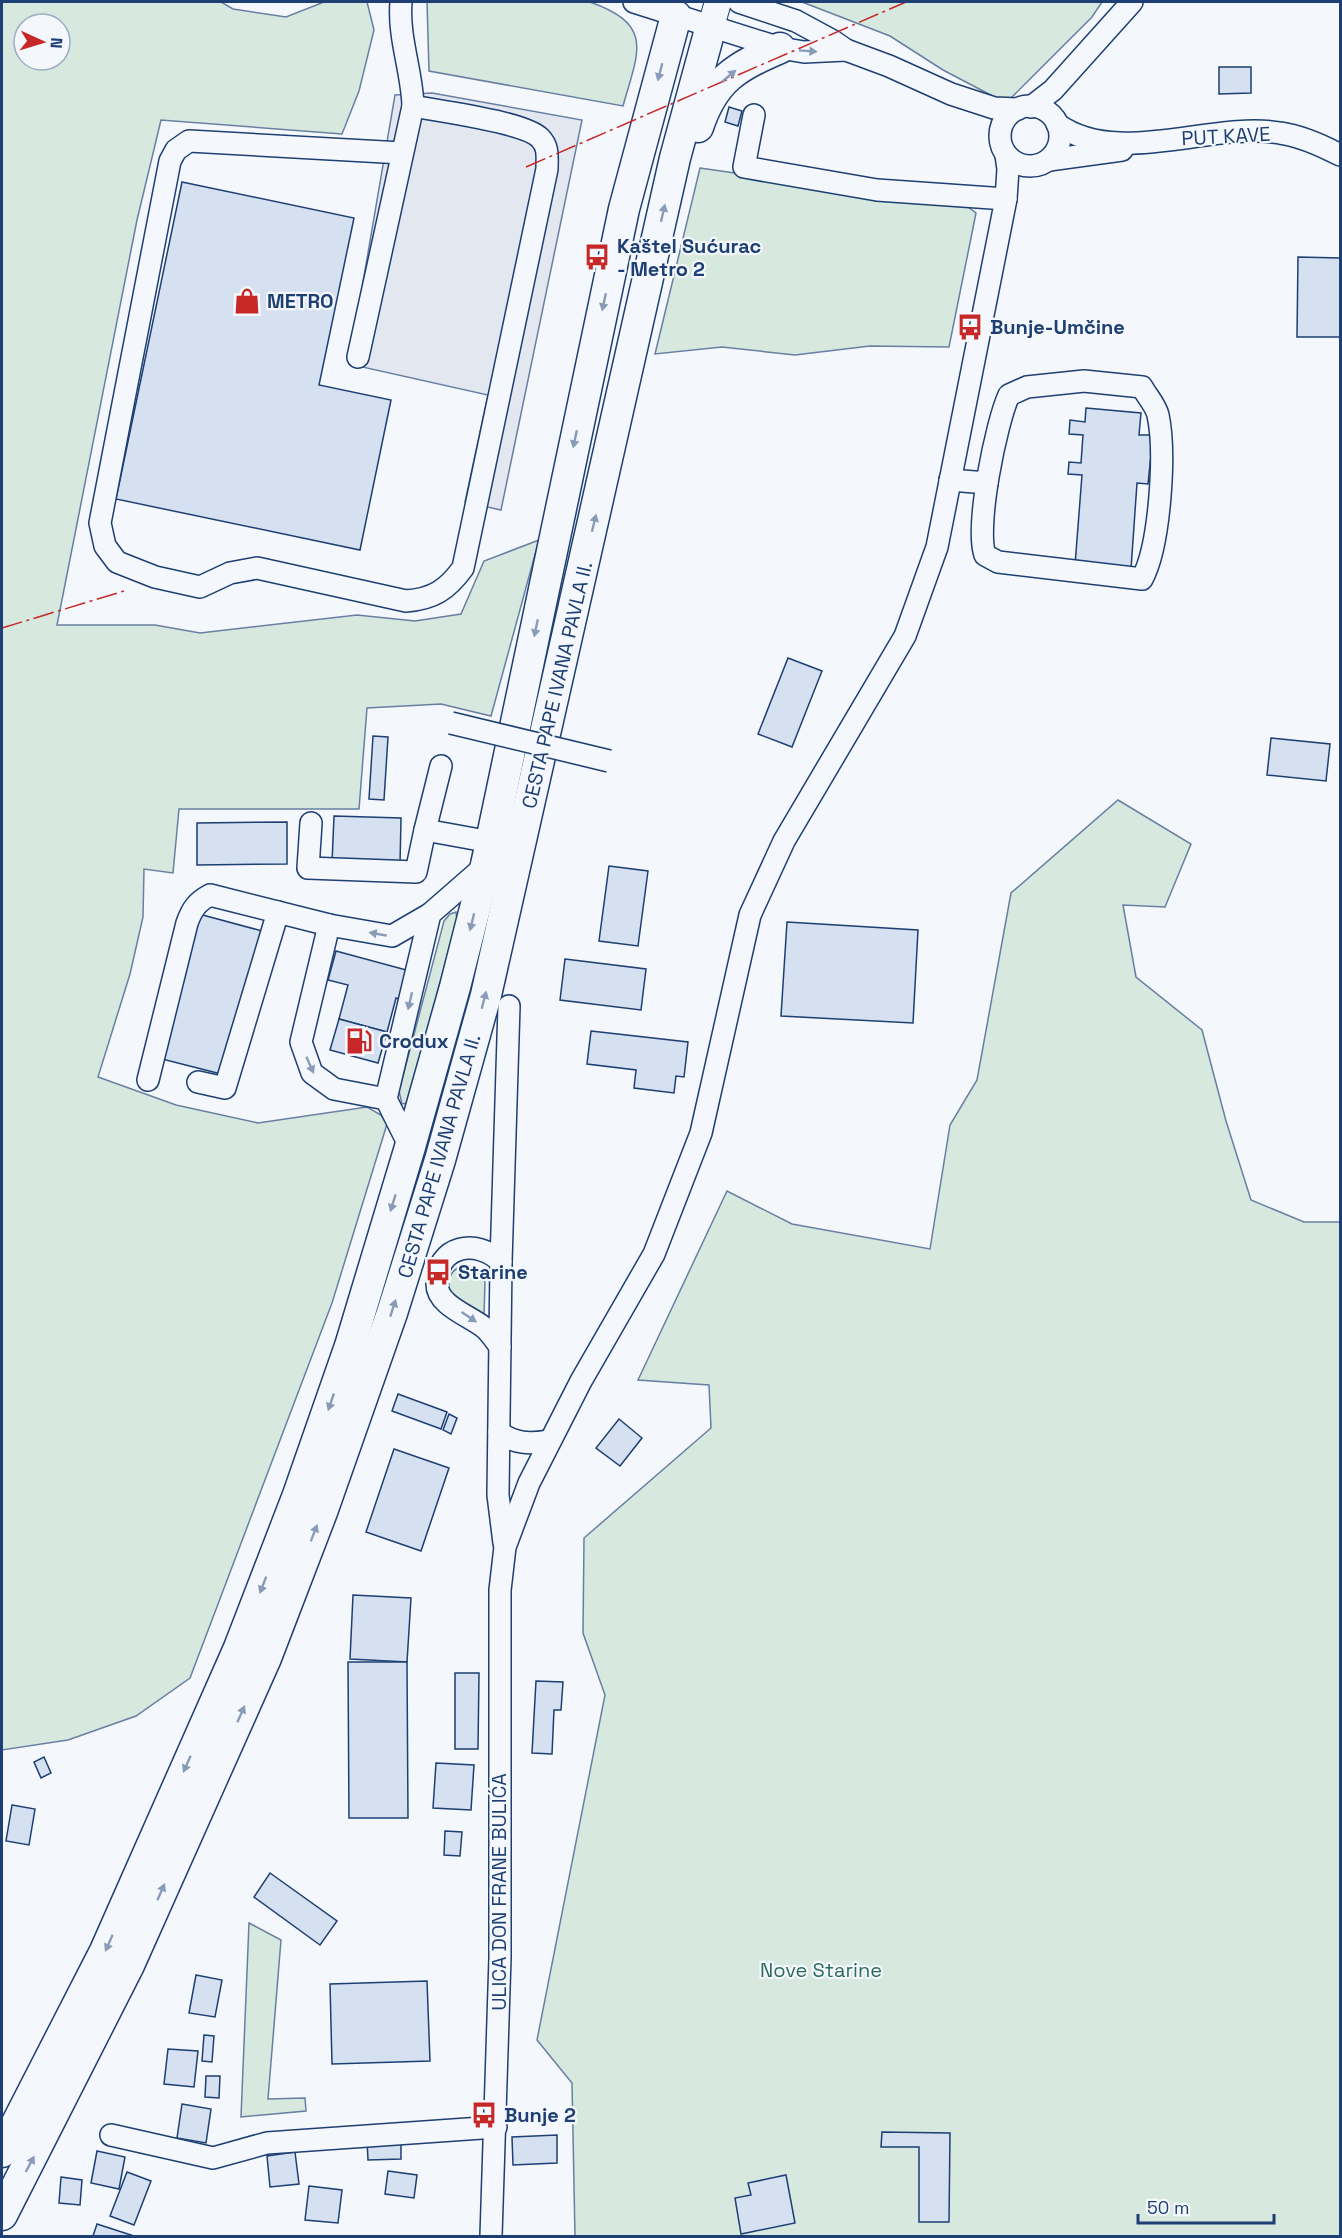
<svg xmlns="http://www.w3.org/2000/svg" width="1342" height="2238" font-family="'Space Grotesk',sans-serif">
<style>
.green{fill:#d7e8df;stroke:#687fa3;stroke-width:1.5;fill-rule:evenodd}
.parking{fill:#e3e8f0;stroke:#687fa3;stroke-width:1.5}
.building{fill:#d5e0f0;stroke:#1d3f73;stroke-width:1.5}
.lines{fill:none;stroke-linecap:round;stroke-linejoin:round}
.minor-casing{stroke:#1d3f73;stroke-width:24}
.major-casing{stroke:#1d3f73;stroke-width:28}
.highway-casing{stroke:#1d3f73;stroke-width:33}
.minor{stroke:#f4f7fb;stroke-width:21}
.major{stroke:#f4f7fb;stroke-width:26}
.highway{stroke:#f4f7fb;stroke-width:30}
.minor-bridge-casing{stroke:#1d3f73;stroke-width:24;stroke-linecap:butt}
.minor-bridge{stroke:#f4f7fb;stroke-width:21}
.power{stroke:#c62828;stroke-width:1.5;stroke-dasharray:21 4.5 3 4.5;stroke-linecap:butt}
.oneway{fill:#889bb7}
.labels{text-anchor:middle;stroke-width:4.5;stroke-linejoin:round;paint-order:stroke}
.street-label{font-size:20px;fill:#1d3f73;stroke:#f4f7fb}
.poi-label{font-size:20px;font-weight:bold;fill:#1d3f73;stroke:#f4f7fb;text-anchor:start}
.park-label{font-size:20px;fill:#2c6c60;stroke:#f4f7fb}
</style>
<rect width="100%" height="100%" fill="#f4f7fb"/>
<!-- green -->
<g class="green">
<path d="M2,2H221L233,9L286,17L324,2H367L374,30L359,91L342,134L161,120L137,220L57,625H155L200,633L357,615L415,621L461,614L484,561L539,540L491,716L441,704L367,708L359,809H179L173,873L144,869L143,917L130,974L98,1077L176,1105L258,1123L367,1107L381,1115L387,1124L332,1303L190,1678L136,1716L68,1740L2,1750ZM24,24H60V60H24Z"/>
<path d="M427,2H590C655,25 638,52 623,106L429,71Z"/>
<polygon points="802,2 1102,2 1092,17 1006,103 943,70 890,36"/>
<polygon points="700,168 968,207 976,213 949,347 870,346 795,355 722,347 655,354"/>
<polygon points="1118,800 1191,844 1165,907 1123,905 1136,977 1202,1030 1226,1121 1251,1200 1304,1222 1340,1222 1340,2236 575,2236 572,2083 537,2040 605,1695 583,1633 584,1538 711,1428 709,1385 638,1380 727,1191 792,1224 930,1249 950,1125 977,1080 1011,893"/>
<polygon points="456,912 457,919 408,1103 402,1104 399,1091 444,921 450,914"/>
<path d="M462,1266L473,1267L485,1282L484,1315L449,1295C448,1281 448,1271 462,1266Z"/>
<polygon points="249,1923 281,1940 268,2099 305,2098 306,2111 241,2117"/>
</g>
<!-- parking -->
<polygon class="parking" points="432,93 582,120 501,510 465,502 488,395 349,364 395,95"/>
<!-- building -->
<g class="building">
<polygon points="1219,67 1251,67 1251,93 1219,94"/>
<polygon points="729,107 742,111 738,126 725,122"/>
<polygon points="182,182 354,218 319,385 391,400 360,550 116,499"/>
<polygon points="1298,257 1340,258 1340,337 1297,337"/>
<polygon points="1086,408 1141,413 1139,435 1153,435 1148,484 1137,483 1131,569 1075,565 1082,475 1068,474 1069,462 1081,463 1083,435 1069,434 1070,420 1085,422"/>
<polygon points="788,658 822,671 792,747 758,734"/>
<polygon points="373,736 388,737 384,800 369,799"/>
<polygon points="1271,738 1330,744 1326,781 1267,775"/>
<polygon points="334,816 401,818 400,865 332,863"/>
<polygon points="287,822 287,864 197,865 197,823"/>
<polygon points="609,866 648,871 638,946 599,941"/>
<polygon points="199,914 262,931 225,1075 162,1059"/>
<polygon points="787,922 918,930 913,1023 781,1016"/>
<polygon points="336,951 410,971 402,1000 396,998 387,1032 339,1019 348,985 328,980"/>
<polygon points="565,959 646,969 641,1010 560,1000"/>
<polygon points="339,1019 387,1032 378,1063 330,1050"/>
<polygon points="591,1031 688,1042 684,1077 676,1076 674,1093 634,1088 636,1070 587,1064"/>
<polygon points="398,1394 447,1412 441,1429 392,1411"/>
<polygon points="449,1414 457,1418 451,1434 443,1430"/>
<polygon points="619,1419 642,1438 620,1466 596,1448"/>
<polygon points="394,1449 449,1468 421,1551 366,1532"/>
<polygon points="353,1595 411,1598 407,1662 350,1659"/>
<polygon points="348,1662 407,1662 408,1818 349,1818"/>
<polygon points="455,1673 479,1673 478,1749 455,1749"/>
<polygon points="536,1681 563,1682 561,1710 554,1710 552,1754 532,1753"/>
<polygon points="44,1757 51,1773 41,1778 34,1762"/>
<polygon points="436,1763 474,1765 471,1810 433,1808"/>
<polygon points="12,1805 35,1809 29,1845 6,1841"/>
<polygon points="445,1831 462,1832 460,1856 444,1855"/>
<polygon points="270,1873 337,1921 320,1945 254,1897"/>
<polygon points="196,1975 222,1980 215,2017 189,2013"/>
<polygon points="427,1981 430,2061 332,2064 330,1984"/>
<polygon points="204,2035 214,2036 212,2062 202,2061"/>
<polygon points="168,2049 198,2051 194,2087 164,2084"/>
<polygon points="206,2076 220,2076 219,2098 205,2097"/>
<polygon points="182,2104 211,2109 206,2143 177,2138"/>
<polygon points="882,2132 950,2133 949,2222 919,2222 919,2147 881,2147"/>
<polygon points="557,2135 557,2163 513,2165 512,2137"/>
<polygon points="401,2139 401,2159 368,2160 367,2140"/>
<polygon points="97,2151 125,2157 119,2189 91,2183"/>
<polygon points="295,2152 299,2184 270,2187 267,2156"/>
<polygon points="388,2171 417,2175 414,2198 385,2194"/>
<polygon points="127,2172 151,2181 134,2225 110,2216"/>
<polygon points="786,2175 795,2223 741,2234 735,2198 751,2195 748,2183"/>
<polygon points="61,2177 82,2180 80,2205 59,2203"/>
<polygon points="309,2186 342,2190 338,2223 305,2220"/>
<polygon points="97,2224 134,2236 93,2236"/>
</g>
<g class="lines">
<!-- minor casing -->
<g class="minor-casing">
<g id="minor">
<polyline points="634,2 780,48 804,52 846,50"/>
<polyline points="739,2 796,21 833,41 846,50 889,66 951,94 994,108 1018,109"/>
<circle cx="1030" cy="136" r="30"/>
<polyline points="1031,107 1053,90 1132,2"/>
<polyline points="754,115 744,167 877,190 1006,199"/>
<path d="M1057,124C1118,168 1211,121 1280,133C1301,136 1321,145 1340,155"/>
<path d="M402,153L189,141L176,150L170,161L100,523L105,546L117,562L155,577L200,587L230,573L257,568L406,601C433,599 447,590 463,568L547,169C547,157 549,147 540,138C525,122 438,111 413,106"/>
<polyline points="1049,160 1122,150"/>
<path d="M358,357L413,106C412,71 398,38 401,2"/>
<path d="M1084,381L1142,387C1147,396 1156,406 1158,415C1166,453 1160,546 1142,579L998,562L985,555C975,527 996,423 1009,395L1027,387Z"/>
<polyline points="950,480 987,483"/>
<polyline points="441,766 425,830 491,842"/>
<polyline points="311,823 308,868 416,872 425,830"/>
<path d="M148,1080L187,923C192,909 197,902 210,895L329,925"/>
<polyline points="198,1082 225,1088 278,912"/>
<polyline points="386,1099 334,1089 312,1073 301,1042 329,925 392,936 430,914"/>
<polyline points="410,1147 386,1099 430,914 485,866"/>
<path d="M500,1347C496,1341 491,1334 486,1329C471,1316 437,1306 437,1284C436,1245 477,1238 501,1262"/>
<path d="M499,1432C514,1444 530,1444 548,1441"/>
<polyline points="504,1543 498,1495 501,1262 509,1006"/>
<polyline points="111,2135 213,2158 267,2143 496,2127"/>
<polyline points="491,2236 500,1958 500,1590 505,1547 529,1483 581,1381 654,1254 701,1133 750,915 784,841 905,636 937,547 1006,199 1008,169 1006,155"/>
</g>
</g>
<!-- major casing -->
<g class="major-casing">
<polyline id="major" points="711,26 718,2"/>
</g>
<!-- highway casing -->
<g class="highway-casing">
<g id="highway">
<path d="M698,127C714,79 736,67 780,48"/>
<polyline points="2,2152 105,1951 239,1648 298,1495 350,1346 410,1147 455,987 486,865 624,209 676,16"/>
<polyline points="2,2215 129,1965 266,1658 322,1512 392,1313 440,1160 486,995 675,158 711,26"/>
</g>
</g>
<!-- minor -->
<use href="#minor" class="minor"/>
<!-- major -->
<use href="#major" class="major"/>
<!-- highway -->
<use href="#highway" class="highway"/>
<!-- minor-bridge casing -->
<g class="minor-bridge-casing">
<polyline id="minor-bridge" points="451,723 609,761"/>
</g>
<!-- minor-bridge -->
<use href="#minor-bridge" class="minor-bridge"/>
<!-- power -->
<g class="power">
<polyline points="526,167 906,2"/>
<polyline points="2,628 124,591"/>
</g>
</g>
<!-- one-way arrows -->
<defs><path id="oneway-solid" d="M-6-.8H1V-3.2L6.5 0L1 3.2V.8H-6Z" transform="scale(1.5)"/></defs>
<g class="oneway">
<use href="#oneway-solid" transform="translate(808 51) rotate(4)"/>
<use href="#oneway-solid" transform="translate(660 72) rotate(105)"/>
<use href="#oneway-solid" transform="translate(729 76) rotate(-40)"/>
<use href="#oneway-solid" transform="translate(663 213) rotate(-77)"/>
<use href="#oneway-solid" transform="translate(604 302) rotate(102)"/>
<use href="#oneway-solid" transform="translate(575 439) rotate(102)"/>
<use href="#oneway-solid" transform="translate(594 523) rotate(-77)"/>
<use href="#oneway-solid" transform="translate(536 628) rotate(102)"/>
<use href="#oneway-solid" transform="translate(472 922) rotate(104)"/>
<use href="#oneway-solid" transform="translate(378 934) rotate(-170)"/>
<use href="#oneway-solid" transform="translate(484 1000) rotate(-75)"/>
<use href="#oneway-solid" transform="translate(410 1001) rotate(103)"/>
<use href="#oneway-solid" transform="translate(310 1065) rotate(66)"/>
<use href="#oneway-solid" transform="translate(393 1203) rotate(107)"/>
<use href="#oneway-solid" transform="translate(393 1308) rotate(-72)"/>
<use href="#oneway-solid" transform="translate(469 1317) rotate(34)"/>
<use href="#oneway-solid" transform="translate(331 1402) rotate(109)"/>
<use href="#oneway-solid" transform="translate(314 1533) rotate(-69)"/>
<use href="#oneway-solid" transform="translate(263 1585) rotate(111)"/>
<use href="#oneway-solid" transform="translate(241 1714) rotate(-66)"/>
<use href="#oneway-solid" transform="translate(187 1764) rotate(114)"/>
<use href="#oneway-solid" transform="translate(161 1892) rotate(-66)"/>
<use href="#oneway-solid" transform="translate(109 1943) rotate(114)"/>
<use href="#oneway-solid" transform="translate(30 2164) rotate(-62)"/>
</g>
<!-- icons -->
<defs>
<g id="bus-bare" transform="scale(2.07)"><path d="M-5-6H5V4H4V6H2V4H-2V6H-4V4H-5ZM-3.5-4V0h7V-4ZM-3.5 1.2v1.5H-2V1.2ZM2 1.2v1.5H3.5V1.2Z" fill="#c62828" stroke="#f4f7fb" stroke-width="2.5" paint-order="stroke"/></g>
<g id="shop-bare" transform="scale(2.07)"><path d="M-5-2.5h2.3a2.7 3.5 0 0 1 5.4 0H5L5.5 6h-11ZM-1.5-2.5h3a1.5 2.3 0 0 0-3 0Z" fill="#c62828" stroke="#f4f7fb" stroke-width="2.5" paint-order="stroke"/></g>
<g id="fuel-bare" transform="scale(2.07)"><path d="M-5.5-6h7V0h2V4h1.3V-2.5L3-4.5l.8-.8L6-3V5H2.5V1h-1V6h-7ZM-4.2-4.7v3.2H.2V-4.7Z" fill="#c62828" stroke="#f4f7fb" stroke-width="2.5" paint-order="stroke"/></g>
</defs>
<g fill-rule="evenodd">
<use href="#bus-bare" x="597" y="257"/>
<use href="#shop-bare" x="247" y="301"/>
<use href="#bus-bare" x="970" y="327"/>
<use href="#fuel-bare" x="359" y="1041"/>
<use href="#bus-bare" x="438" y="1272"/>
<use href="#bus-bare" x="484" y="2115"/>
</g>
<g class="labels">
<!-- street labels -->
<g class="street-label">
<text transform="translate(1226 136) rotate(-3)" y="7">PUT KAVE</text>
<text transform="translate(557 685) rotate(-77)" y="7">CESTA PAPE IVANA PAVLA II.</text>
<text transform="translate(439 1156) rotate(-74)" y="7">CESTA PAPE IVANA PAVLA II.</text>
<text transform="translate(499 1892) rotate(-90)" y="7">ULICA DON FRANE BULIĆA</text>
</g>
<!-- poi labels -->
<g class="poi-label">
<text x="617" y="253">Kaštel Sućurac<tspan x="617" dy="23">- Metro 2</tspan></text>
<text x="267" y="308">METRO</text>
<text x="990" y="334">Bunje-Umčine</text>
<text x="379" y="1048">Crodux</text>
<text x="458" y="1279">Starine</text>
<text x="504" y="2122">Bunje 2</text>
</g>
<!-- park labels -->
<g class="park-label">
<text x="821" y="1977">Nove Starine</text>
</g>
</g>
<!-- border -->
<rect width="1342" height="2238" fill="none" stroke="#1d3f73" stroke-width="6"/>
<!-- north arrow -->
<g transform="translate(42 42) rotate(94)"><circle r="28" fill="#f4f7fb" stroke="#9eadc5" stroke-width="1.5"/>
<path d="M0-4.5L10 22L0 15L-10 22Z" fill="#c62828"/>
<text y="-9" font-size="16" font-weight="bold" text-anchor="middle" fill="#1d3f73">N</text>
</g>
<!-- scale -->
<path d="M1138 2214v9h136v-9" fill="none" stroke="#1d3f73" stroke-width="3"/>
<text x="1147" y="2214" font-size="18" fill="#1d3f73" stroke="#f4f7fb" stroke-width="4.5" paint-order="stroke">50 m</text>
</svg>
